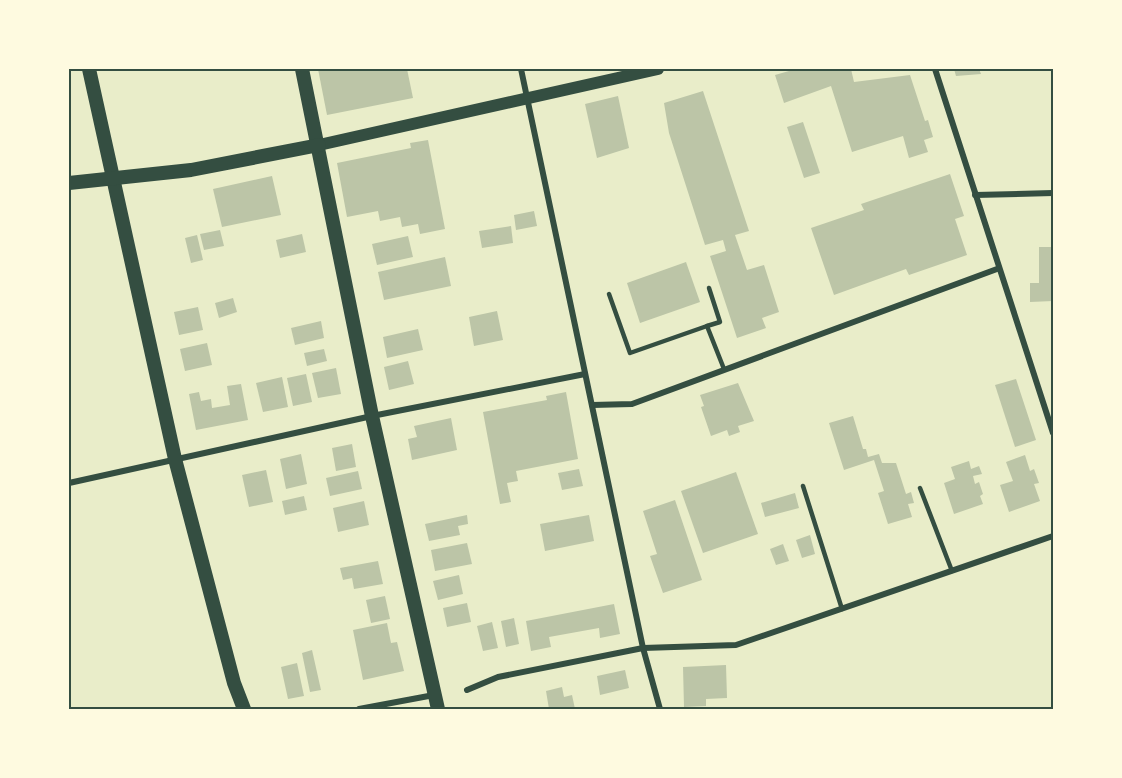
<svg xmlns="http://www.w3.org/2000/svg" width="1122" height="778" font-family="'Fira Sans Condensed',sans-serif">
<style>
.building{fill:#bcc5a7}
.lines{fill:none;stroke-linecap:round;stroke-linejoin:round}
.service{stroke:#344e41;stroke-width:4.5}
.minor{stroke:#344e41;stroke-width:6}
.secondary{stroke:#344e41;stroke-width:12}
.primary{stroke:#344e41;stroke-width:14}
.neatline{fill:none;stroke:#344e41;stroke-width:2}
</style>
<rect width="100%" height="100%" fill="#e9edc9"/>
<!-- building -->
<g class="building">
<polygon points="318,69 407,69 413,98 327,115"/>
<polygon points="796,69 851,69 854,82 910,75 925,121 928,120 933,137 924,140 928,152 909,158 903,136 852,152 831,86 784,103 775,75"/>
<polygon points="954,69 979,69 981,74 956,76"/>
<polygon points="703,91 749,231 735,235 747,270 764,265 779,312 762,318 766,328 737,338 710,256 726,251 723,240 705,245 669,133 664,103"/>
<polygon points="618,96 629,148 597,158 585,104"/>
<polygon points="803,122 820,173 804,178 787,127"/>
<polygon points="428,140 445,229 420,234 418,224 402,227 400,217 380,221 378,211 347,217 337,163 411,148 410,143"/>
<polygon points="950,174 964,216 955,219 967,255 909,275 906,269 834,295 811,228 864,210 861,204"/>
<polygon points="272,176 281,215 222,227 213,189"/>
<polygon points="534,211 537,226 516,230 514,215"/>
<polygon points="511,226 513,243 482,248 479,231"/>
<polygon points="220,230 224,246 204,250 200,234"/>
<polygon points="302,234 306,252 280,258 276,240"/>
<polygon points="197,235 203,260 191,263 185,238"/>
<polygon points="408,236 413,257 377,265 372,244"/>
<polygon points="1039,247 1052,247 1053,301 1030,302 1030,283 1039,283"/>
<polygon points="445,257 451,286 384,300 378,272"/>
<polygon points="686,262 700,302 640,323 627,283"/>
<polygon points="233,298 237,312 219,318 215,303"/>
<polygon points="198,307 203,330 179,335 174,312"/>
<polygon points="497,311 503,340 474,346 469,317"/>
<polygon points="321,321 324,338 295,345 291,328"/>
<polygon points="418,329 423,350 387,358 383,337"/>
<polygon points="207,343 212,365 185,371 180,349"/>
<polygon points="324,349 327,361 307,366 304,353"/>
<polygon points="408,361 414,384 389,390 384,367"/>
<polygon points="336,368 341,394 318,398 312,373"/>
<polygon points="306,374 312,402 293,406 287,378"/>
<polygon points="282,377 288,407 263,412 256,383"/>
<polygon points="1016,379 1036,440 1015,447 995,385"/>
<polygon points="738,383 754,421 738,426 740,432 729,436 727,430 711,436 701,407 704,406 700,395"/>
<polygon points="241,384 248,420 196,430 189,394 199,392 201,401 211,399 212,408 230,405 227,386"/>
<polygon points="566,392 578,459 516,471 518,481 507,483 511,502 500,504 483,412 547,400 546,396"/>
<polygon points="853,416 863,449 866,449 868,457 879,454 882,463 896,463 906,494 911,492 914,503 908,504 912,517 888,524 878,493 884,491 874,460 844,470 829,423"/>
<polygon points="451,418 457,450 412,460 408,439 417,437 414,426"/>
<polygon points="352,444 356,467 336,471 332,448"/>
<polygon points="301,454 307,484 286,489 280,459"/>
<polygon points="1025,455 1030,471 1034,469 1039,483 1034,484 1040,501 1009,512 1000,485 1013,481 1006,462"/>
<polygon points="969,461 971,469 979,466 982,474 973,476 975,484 979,482 983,494 980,496 983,504 954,514 944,483 955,479 951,467"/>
<polygon points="579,469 583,486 562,490 558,473"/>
<polygon points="266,470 273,502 249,507 242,475"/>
<polygon points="358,471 362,489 330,496 326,478"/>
<polygon points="736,472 758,534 703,553 681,491"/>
<polygon points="795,493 799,508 765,517 761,503"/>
<polygon points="304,496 307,510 285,515 282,501"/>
<polygon points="675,500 702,580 663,593 650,556 657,554 643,511"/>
<polygon points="364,501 369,525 338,532 333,508"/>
<polygon points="467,515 468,524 458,526 460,535 429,541 425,524"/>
<polygon points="589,515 594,541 545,551 540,524"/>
<polygon points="810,535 815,554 802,558 796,540"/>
<polygon points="467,543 472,564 435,571 431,550"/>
<polygon points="783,544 789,561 776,565 770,549"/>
<polygon points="378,561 383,584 354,589 352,578 343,580 340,568"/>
<polygon points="459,575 463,594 438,600 433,581"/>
<polygon points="385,596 390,619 371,623 366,600"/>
<polygon points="467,603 471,622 447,627 443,608"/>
<polygon points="614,604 620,634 600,638 599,628 549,637 551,647 531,651 526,621"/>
<polygon points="514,618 519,644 506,647 501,621"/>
<polygon points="492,622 498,648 483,651 477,626"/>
<polygon points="387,623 391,643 397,642 404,671 363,680 353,630"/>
<polygon points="312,650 321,690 310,692 302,653"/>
<polygon points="297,663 304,696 288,699 281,667"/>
<polygon points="726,665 727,698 706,699 706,706 684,707 683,667"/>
<polygon points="625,670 629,688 600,695 597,676"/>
<polygon points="562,687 564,697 572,695 575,709 549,709 546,691"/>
</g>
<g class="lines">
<!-- service -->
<g class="service">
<polyline points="609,294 630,353 707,326 724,369"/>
<polyline points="707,326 720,322 709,288"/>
<polyline points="803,486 842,609"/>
<polyline points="920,488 952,571"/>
</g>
<!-- minor -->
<g class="minor">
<polyline points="521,69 643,648 660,709"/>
<polyline points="935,69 1053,433"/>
<polyline points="975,195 1053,193"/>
<polyline points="592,405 632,404 997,269"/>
<polyline points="69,483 372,416 585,374"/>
<polyline points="467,690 498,677 643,648 736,645 1053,536"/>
<polyline points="359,709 434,695"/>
</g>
<!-- secondary -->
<polyline class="secondary" points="319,145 658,69"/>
<!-- primary -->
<g class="primary">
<polyline points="89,69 175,459 234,683 244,709"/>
<polyline points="302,69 372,416 438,709"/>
<polyline points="69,183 191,170 319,145"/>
</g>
</g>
<!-- border -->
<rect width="1122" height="778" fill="none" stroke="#fefae0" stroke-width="141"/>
<rect x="70" y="70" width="982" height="638" class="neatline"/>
</svg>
